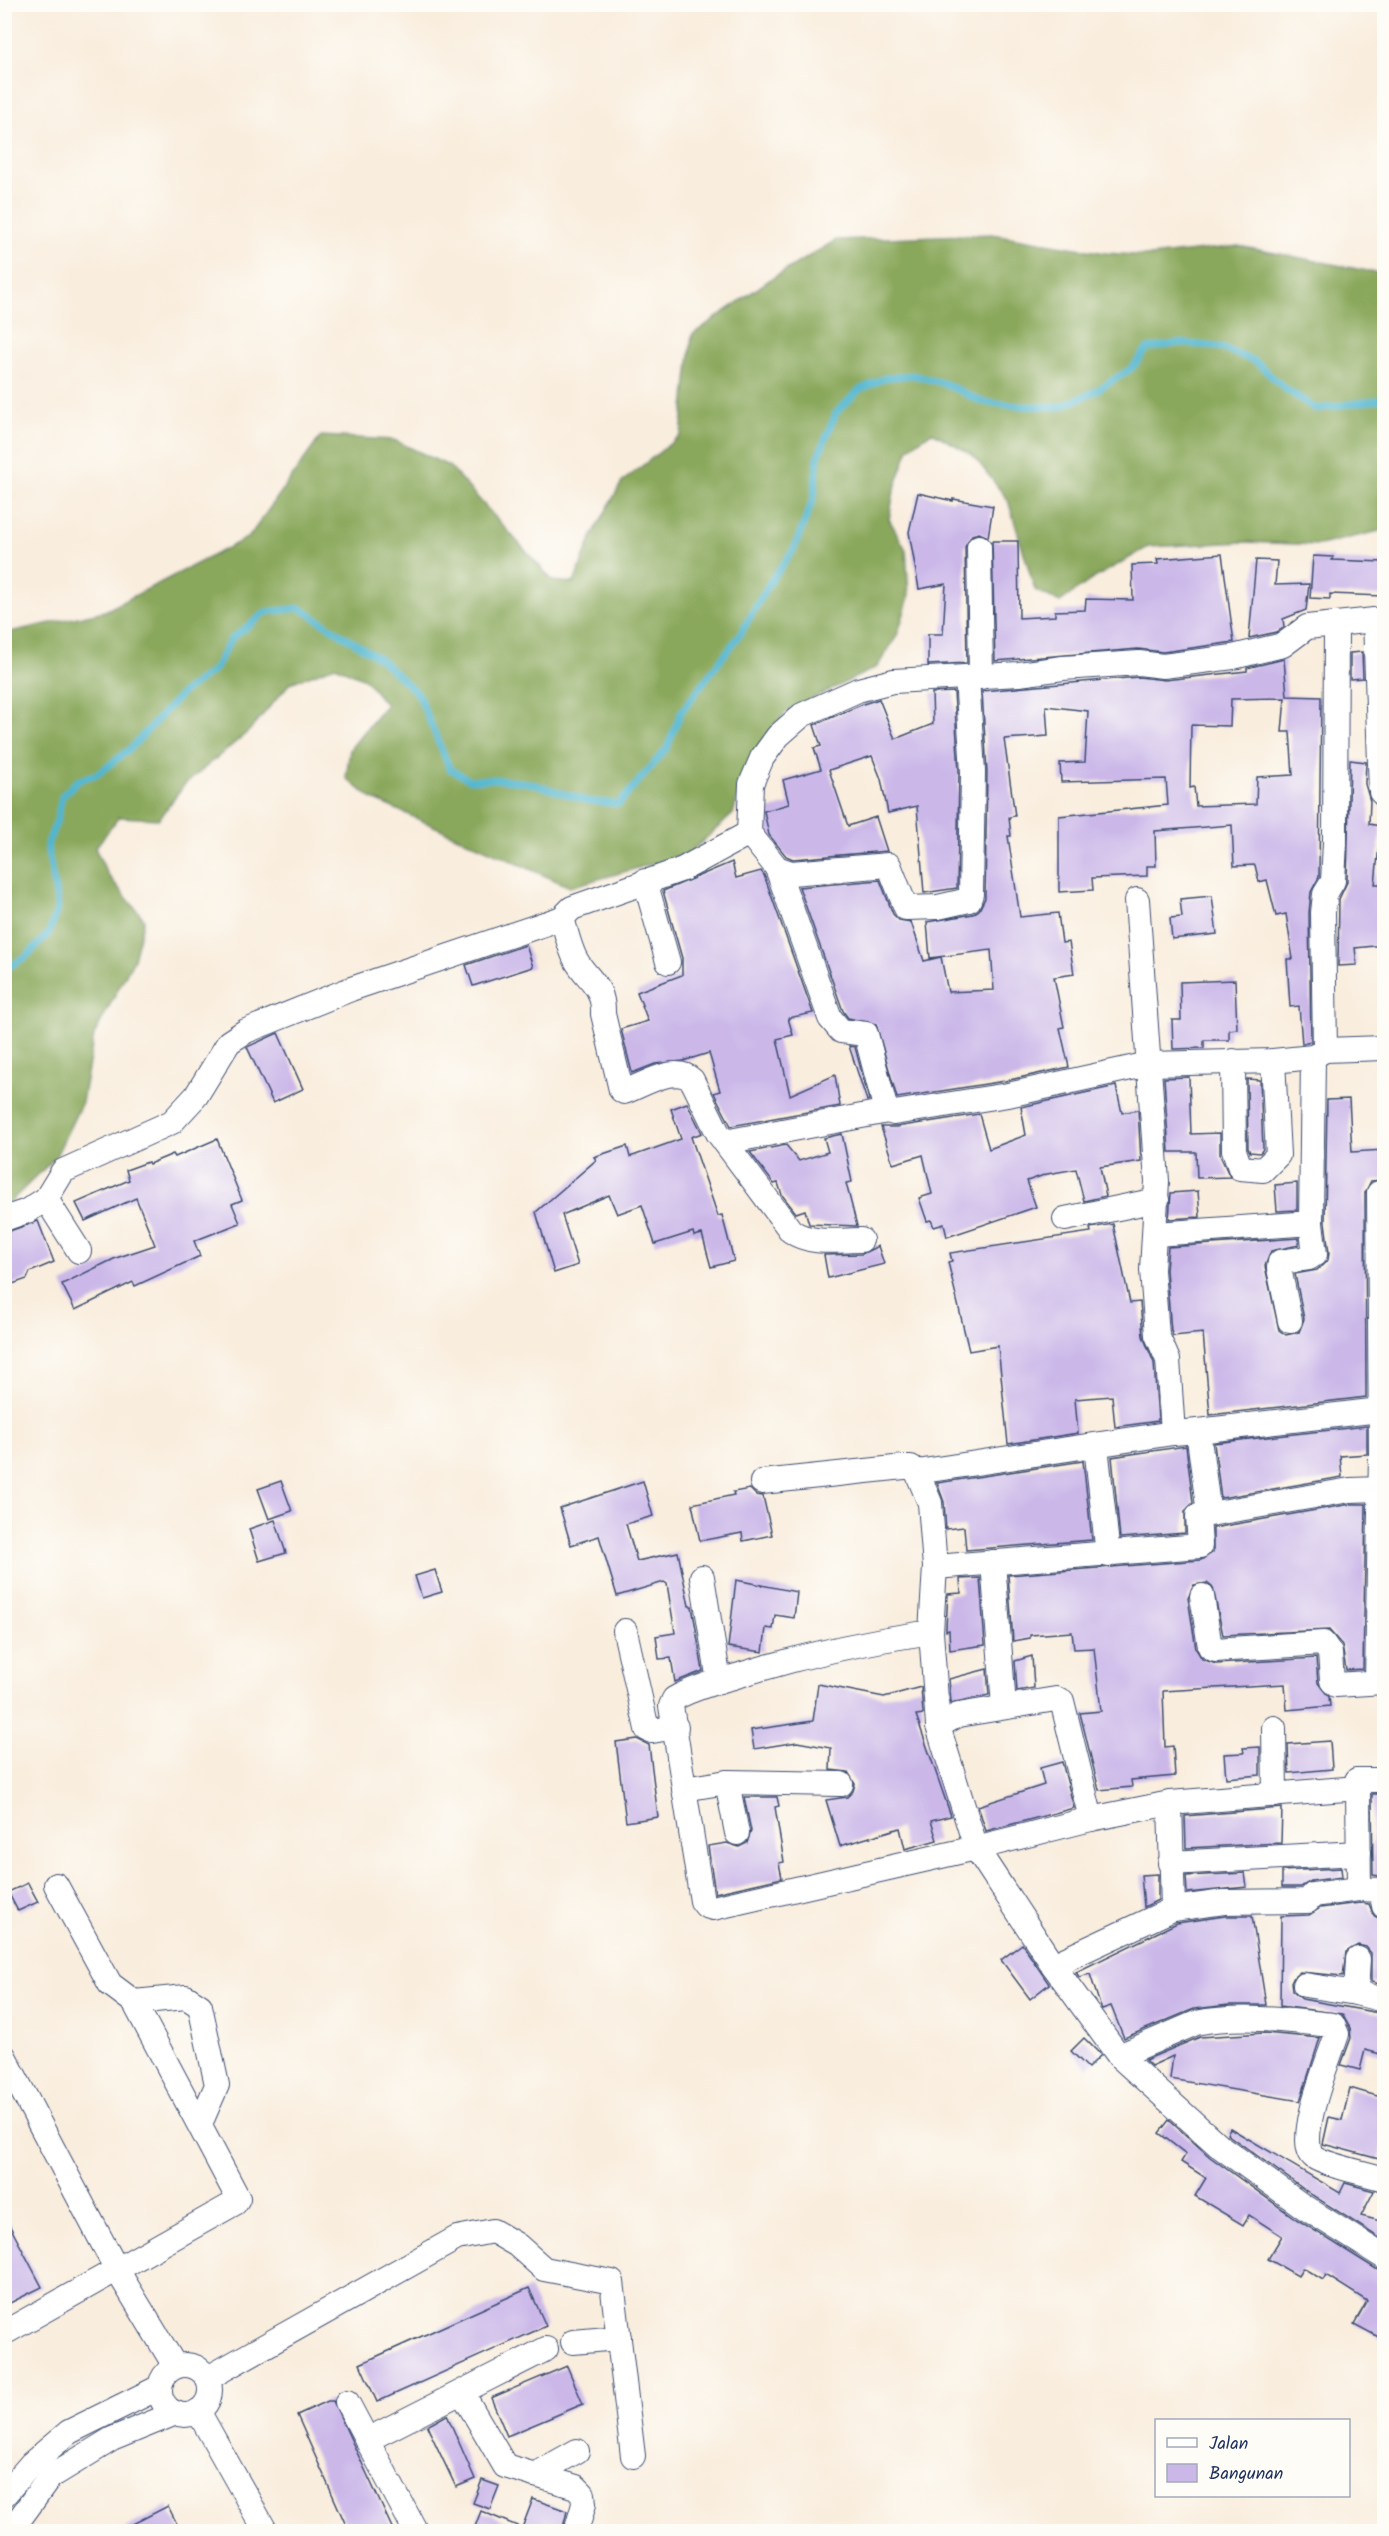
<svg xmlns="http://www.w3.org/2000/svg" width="1389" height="2536" font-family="Kalam,sans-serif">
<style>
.forest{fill:#8aa85b;stroke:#526c5c;stroke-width:1.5}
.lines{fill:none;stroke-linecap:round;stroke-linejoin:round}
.stream{stroke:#51b6cf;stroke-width:7}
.building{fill:#cbb8e9;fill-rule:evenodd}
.minor-casing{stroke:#3c4c71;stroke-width:26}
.minor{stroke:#fff;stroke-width:24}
</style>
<rect width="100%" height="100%" fill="#fdfcf7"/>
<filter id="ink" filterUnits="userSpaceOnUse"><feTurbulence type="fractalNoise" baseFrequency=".0167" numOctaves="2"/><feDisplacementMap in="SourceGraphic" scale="12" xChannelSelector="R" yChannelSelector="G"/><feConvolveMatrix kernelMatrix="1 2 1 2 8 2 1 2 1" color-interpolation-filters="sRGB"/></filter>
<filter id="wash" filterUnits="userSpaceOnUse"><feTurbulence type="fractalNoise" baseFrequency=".008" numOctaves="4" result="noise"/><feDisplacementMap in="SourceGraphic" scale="24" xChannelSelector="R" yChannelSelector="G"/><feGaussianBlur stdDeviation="1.35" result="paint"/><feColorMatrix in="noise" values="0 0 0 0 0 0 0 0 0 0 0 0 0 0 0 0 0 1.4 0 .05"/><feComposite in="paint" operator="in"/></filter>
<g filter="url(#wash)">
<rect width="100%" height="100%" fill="#f9eddd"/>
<!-- forest -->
<polygon class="forest" points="992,234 1106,253 1150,256 1239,246 1384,274 1384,530 1319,545 1244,542 1148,547 1091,580 1060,602 1035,590 1008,500 973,455 932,432 909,448 894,491 889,519 906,550 909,597 897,636 877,667 787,711 747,764 733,814 688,854 570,887 371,798 346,778 350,749 386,705 365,679 335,666 290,683 249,731 184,785 159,819 119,817 95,848 108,875 144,919 134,959 94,1035 82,1102 55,1158 5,1207 5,633 105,611 249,537 321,436 394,440 449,466 553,581 574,583 592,536 622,482 681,435 692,335 768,281 836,240"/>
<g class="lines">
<!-- stream -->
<polyline class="stream" points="4,970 27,956 49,933 58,907 47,845 57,820 62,796 77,781 99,773 130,749 182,693 214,670 231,639 266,612 300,608 380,659 418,694 450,769 470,780 495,779 530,783 588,801 619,804 667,748 681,712 741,633 770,582 794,549 814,497 818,457 836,413 859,390 885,378 913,375 946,384 982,402 1020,406 1060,407 1094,392 1132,368 1147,349 1180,343 1219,347 1256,362 1283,387 1316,409 1384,399"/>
</g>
<g id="blocks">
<!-- building -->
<g class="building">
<polygon points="918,493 953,501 953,499 993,506 988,537 979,533 972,535 965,547 967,663 928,665 928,634 943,634 946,584 919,589 909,532"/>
<polygon points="992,541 1018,541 1019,618 1055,616 1055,611 1085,610 1086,599 1133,600 1132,565 1158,564 1157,559 1222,554 1234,642 1163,652 1138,649 995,661"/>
<polygon points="1313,556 1333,557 1332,560 1384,562 1384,596 1330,594 1330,599 1310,598"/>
<polygon points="1256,560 1277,561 1275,585 1309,584 1306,610 1283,619 1284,627 1277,632 1249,638"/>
<polygon points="1362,652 1363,678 1350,679 1350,653"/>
<path d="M1284,659L1287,696L1321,697L1319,877L1311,892L1309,913L1311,1042L1302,1044L1299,1006L1290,1007L1287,959H1293L1286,914L1276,916L1267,880L1259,882L1255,865L1234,866L1232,825L1155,831L1156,866H1147V876L1092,878L1093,890L1059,892V816L1168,805L1166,779L1061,782L1060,763L1085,762L1088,711L1046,706L1048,736L1004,739L1015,816L1009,817L1011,836H1008L1020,917L1058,913L1062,943L1069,942L1074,974L1054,977L1064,1027L1060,1028L1069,1067L1005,1081L897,1098L876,1024L848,1018L843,1011L799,887L880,880L893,914L899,920L911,922L924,961L941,957L948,992L994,990L991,950L930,958L927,922L973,914L979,910L985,898L987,772L982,691L1139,677L1165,680L1247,671V668ZM1285,698L1282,732H1290L1293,775L1257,777L1256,804L1196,806L1194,787L1190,788L1191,725L1230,726L1231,699Z"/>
<polygon points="954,692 959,772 957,888 924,893 917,806 888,813 881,779 872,756 829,770 848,826 876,817 887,851 793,859 786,856 769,835 764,811 789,804 783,780 821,769 814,748 821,746 814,725 863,704 879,699 895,739 933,724 932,693"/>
<polygon points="1350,760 1366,762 1365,784 1370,801 1369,824 1381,826 1375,884 1384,884 1384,945 1355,948 1357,965 1338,966 1339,899 1347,882"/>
<polygon points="732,862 736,878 761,871 764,875 813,1013 788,1018 793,1035 777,1039 790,1095 835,1075 840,1106 731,1126 714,1093 720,1091 709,1053 683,1061 655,1064 632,1073 621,1029 648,1021 637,992 682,975 682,958 663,891"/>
<polygon points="1212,896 1217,934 1172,939 1170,918 1182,917 1180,899"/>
<polygon points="526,945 533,967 473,986 466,965"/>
<polygon points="1235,980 1237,1029 1229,1030 1229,1040 1204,1040 1204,1048 1173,1049 1172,1020 1181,1020 1180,982"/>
<polygon points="278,1033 303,1089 273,1103 247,1047"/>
<polygon points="849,1046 855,1047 869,1100 867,1101"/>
<polygon points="1189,1077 1191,1134 1220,1133 1220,1155 1230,1177 1197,1178 1196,1152 1169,1152 1164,1078"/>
<polygon points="1247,1079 1260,1080 1263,1149 1260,1153 1250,1152 1248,1148"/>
<polygon points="1116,1086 1122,1113 1138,1110 1141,1161 1100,1167 1106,1196 1084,1201 1076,1169 1047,1174 1027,1181 1036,1207 947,1237 944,1224 934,1227 931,1220 927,1221 919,1198 932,1194 923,1155 893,1164 881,1127 896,1127 979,1114 989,1149 1026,1135 1021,1107"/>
<polygon points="1349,1099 1352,1152 1384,1150 1384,1180 1371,1181 1365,1193 1366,1397 1210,1415 1203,1333 1173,1336 1171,1331 1166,1270 1168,1247 1299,1238 1299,1245 1271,1251 1265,1266 1279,1330 1286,1335 1299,1332 1304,1319 1295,1274 1317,1270 1328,1260 1329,1253 1325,1222 1327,1100"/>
<polygon points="687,1103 702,1133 691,1137 718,1216 722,1215 734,1261 711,1267 702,1234 694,1236 693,1232 655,1244 642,1205 617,1214 609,1195 562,1215 578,1265 554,1273 536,1212 596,1160 594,1157 627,1146 630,1157 681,1139 671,1109"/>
<polygon points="842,1134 852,1182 846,1183 857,1226 809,1224 805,1210 796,1213 782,1195 778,1183 774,1184 750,1152 786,1145 799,1161 828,1152 824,1138"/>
<polygon points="217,1139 242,1200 232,1204 240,1223 194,1241 200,1256 135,1286 133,1282 75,1310 62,1284 116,1258 155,1245 136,1198 85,1221 76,1203 129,1180 126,1170 148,1162 149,1164 173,1154 175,1157"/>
<polygon points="1297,1183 1297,1210 1277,1211 1275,1185"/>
<polygon points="1198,1191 1200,1217 1169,1219 1171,1193"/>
<polygon points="38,1221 54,1262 30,1272 27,1279 4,1287 4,1233"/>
<polygon points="1113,1224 1130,1303 1140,1302 1143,1336 1154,1363 1158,1421 1115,1427 1112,1396 1075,1399 1078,1433 1008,1444 998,1346 969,1351 948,1262 952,1261 950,1253 1091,1232 1090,1228"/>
<polygon points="878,1246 884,1264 828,1278 824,1255 862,1254"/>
<polygon points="1367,1426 1367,1454 1340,1456 1342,1477 1221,1498 1214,1443"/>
<polygon points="1186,1446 1193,1503 1185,1511 1185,1533 1120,1538 1112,1457"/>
<polygon points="1083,1461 1092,1540 966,1550 964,1527 946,1529 944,1502 937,1483"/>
<polygon points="281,1481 292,1511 269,1519 258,1489"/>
<polygon points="643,1481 653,1516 626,1524 637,1561 678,1552 689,1606 692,1606 703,1671 675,1682 671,1658 659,1659 656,1636 675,1633 667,1584 664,1582 617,1596 599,1536 571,1545 560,1508"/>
<polygon points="750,1489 756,1495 763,1496 772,1535 743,1541 742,1533 700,1541 692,1504 734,1495 733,1492"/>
<polygon points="1351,1504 1366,1504 1363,1669 1346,1670 1342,1645 1329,1630 1223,1635 1213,1588 1207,1583 1194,1585 1188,1598 1196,1649 1202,1659 1216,1664 1316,1658 1318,1683 1329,1697 1330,1706 1287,1710 1285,1684 1163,1691 1165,1747 1173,1746 1175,1776 1131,1780 1132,1787 1099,1790 1080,1713 1101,1711 1094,1648 1074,1649 1072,1632 1030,1635 1030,1638 1013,1641 1008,1575 1201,1560 1213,1552 1213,1528"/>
<polygon points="275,1520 286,1553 259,1561 249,1529"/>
<polygon points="435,1570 442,1592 422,1598 415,1576"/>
<polygon points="980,1578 985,1645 950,1650 949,1630 946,1631 946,1627 948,1594 961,1593 960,1579"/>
<polygon points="736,1580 797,1592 794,1618 775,1615 773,1629 766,1628 763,1652 728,1647"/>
<polygon points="1032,1656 1034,1688 1017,1691 1015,1661"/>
<polygon points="987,1669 989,1695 951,1703 949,1679"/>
<polygon points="818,1684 884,1697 921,1687 923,1714 916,1715 951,1816 931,1821 937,1840 905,1849 900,1828 840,1846 826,1800 847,1797 853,1791 855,1784 848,1772 830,1770 831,1748 797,1742 754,1749 751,1730 813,1721"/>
<polygon points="637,1739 649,1745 658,1817 626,1822 616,1742"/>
<polygon points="1330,1741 1332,1769 1289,1773 1288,1744"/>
<polygon points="1260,1747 1260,1775 1226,1778 1224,1754 1244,1753 1243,1748"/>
<polygon points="1062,1762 1074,1808 986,1831 978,1806 1044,1785 1040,1768"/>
<polygon points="1372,1794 1384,1794 1384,1866 1380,1866 1380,1876 1373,1875"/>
<polygon points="744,1797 777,1797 779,1806 775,1807 784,1862 779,1863 782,1878 715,1893 708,1846 727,1843 739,1847 747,1843 751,1831"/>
<polygon points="1282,1808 1281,1843 1186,1848 1185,1816"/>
<polygon points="1341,1868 1342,1877 1311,1881 1301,1887 1282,1887 1282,1871"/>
<polygon points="1245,1873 1247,1887 1187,1893 1186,1876"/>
<polygon points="1158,1874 1158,1900 1144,1907 1141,1875"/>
<polygon points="28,1883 38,1902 18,1911 8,1892"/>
<polygon points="1360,1903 1369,1904 1374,1916 1384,1920 1384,1985 1371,1982 1371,1953 1366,1947 1358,1945 1346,1952 1343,1976 1300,1972 1294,1977 1291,1983 1292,1991 1302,1999 1384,2014 1384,2055 1365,2050 1360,2070 1341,2065 1351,2038 1350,2028 1342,2014 1280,2006 1281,1916 1309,1915 1320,1908"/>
<polygon points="1225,1916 1252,1916 1266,2005 1229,2005 1194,2009 1124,2038 1111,2006 1102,2009 1100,2005 1090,1974 1079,1977 1076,1972 1177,1923"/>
<polygon points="1022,1944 1049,1984 1030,1999 1001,1960"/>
<polygon points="1264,2033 1320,2038 1300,2101 1170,2079 1173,2056 1151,2066 1145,2060 1200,2037"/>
<polygon points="1084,2038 1101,2055 1088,2068 1071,2051"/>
<polygon points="1350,2088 1384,2098 1384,2138 1379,2159 1323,2144 1329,2117 1342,2120"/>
<polygon points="1169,2120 1210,2157 1296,2219 1376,2269 1384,2271 1384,2340 1354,2324 1367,2301 1326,2275 1323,2280 1303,2268 1298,2276 1268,2259 1282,2236 1249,2215 1243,2225 1195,2196 1206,2178 1181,2162 1186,2154 1159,2133"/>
<polygon points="1230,2128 1340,2193 1345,2183 1374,2191 1361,2216 1384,2222 1384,2241 1312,2195 1227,2134"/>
<polygon points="4,2215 42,2287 4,2306"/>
<polygon points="529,2288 546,2326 377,2402 360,2364"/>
<polygon points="567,2366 583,2404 507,2436 491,2398"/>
<polygon points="328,2401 333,2401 394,2532 349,2532 297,2415"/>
<polygon points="447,2415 475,2479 456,2487 427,2426"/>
<polygon points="482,2480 499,2486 490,2509 473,2503"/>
<polygon points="533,2499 567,2511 562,2532 473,2532 481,2511 522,2528"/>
<polygon points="168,2506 181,2532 117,2532"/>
</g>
</g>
</g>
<g filter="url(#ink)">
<use href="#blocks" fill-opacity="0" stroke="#3c4c71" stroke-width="1.5"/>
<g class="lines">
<!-- minor casing -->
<g class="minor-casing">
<g id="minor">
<polyline points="979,547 981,677"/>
<polyline points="1375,620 1381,792 1384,795"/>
<polyline points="749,833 777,868 791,873 889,865 906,908 938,907 969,900 971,894 973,772 967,677"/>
<polyline points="777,868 830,1018 841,1031 866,1034 884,1103 888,1111 894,1113 1008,1095 1149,1064 1273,1061 1313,1057 1325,1050 1384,1048"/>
<polyline points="645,881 668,962"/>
<polyline points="1137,900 1157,1181 1152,1270 1157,1335 1168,1360 1173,1433 1198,1431 1209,1514"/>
<path d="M562,918C566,931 569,947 576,960C588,981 604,985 603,1014L621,1090L624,1092C644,1085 675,1064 692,1080L718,1133L791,1231C810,1245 839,1240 861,1240"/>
<polyline points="1325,1050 1323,913 1325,894 1333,881 1335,842 1336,624"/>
<polyline points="1233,1061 1234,1150 1240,1168 1263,1170 1278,1155 1273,1061"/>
<polyline points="725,1142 888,1111"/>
<polyline points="46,1199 79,1251"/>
<polyline points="4,1219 27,1211 46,1199 63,1171 172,1122 196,1096 229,1042 246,1031 351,989 562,918 572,908 683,869 749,833 751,784 762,758 778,736 802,715 858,690 893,681 1019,674 1063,668 1139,663 1163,666 1233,657 1283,645 1307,627 1384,619"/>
<polyline points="1065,1219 1157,1200"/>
<polyline points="1311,1223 1313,1057"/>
<polyline points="1156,1234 1311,1223 1315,1254 1309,1258 1280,1262 1279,1268 1290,1321"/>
<polyline points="1198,1431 1380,1410"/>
<polyline points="1096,1446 1108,1555"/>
<polyline points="917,1472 1173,1433"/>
<path d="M762,1482L904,1467H911L917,1472L930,1503L935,1567L931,1632L938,1726L976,1848L713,1908L706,1906L702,1901L671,1706L674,1699C694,1687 721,1681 743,1674C805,1655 867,1641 931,1632"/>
<polyline points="993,1562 1004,1707"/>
<polyline points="935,1567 1200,1546 1198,1516 1350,1490 1380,1489"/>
<polyline points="702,1577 719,1681"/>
<polyline points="1202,1596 1210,1647 1215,1650 1323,1643 1330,1653 1332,1681 1336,1685 1384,1682"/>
<polyline points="625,1631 647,1729 652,1731 676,1727"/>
<polyline points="1377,1681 1381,1454 1379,1193"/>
<polyline points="938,1726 958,1715 1056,1699 1062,1701 1091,1819 1170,1803 1358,1788 1357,1780 1384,1780"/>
<polyline points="1274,1728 1275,1795"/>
<polyline points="727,1782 737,1833"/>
<polyline points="1358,1788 1359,1889 1381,1890 1384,1906"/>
<polyline points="684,1789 727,1782 841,1784"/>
<polyline points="1091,1819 976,1848 1053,1965 1119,2056 1218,2145 1304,2207 1384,2257"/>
<polyline points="1170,1863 1359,1853"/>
<polyline points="1173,1909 1224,1902 1308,1901 1313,1895 1359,1889"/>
<polyline points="1358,1959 1356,1993 1384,2000"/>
<polyline points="1053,1965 1173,1909 1170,1803"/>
<polyline points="1305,1985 1356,1993"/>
<polyline points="134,2002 186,1997 200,2006 217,2085 200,2124"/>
<polyline points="4,2056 117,2270 175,2366"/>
<path d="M1119,2056L1196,2023C1241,2014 1288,2021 1333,2025L1337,2034C1330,2056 1294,2142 1314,2157C1325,2165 1369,2174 1384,2179"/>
<polyline points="4,2333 235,2203 238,2198 134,2002 110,1984 56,1885"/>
<polyline points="573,2342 619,2338"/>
<circle cx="185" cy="2390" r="25"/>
<polyline points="208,2378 457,2238 493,2231 517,2245 544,2269 612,2282 633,2456"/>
<polyline points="463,2394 505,2466 576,2487 583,2494 584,2504 576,2532"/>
<polyline points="347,2402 416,2532"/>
<polyline points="198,2411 266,2532"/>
<polyline points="367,2440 546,2349"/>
<polyline points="534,2475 577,2451"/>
<polyline points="4,2495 31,2464 69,2432 160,2387"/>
<polyline points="10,2532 50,2477 112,2439 176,2413"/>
</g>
</g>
<!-- minor -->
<use href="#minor" class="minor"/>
</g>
</g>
<!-- margin -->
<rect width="1389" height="2536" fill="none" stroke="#fdfcf7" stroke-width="24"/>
<!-- legend -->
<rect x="1155" y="2419" width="195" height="78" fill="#fdfcf7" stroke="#a3aaba" stroke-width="1.5"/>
<rect x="1167" y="2438" width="30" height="9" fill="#ffffff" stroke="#a3aaba" stroke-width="1.5"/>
<text x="1209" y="2449" font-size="18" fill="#1b2f5e">Jalan</text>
<rect x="1167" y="2464" width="30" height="18" fill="#cbb8e9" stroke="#a3aaba" stroke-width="1.5"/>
<text x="1209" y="2479" font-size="18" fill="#1b2f5e">Bangunan</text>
</svg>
